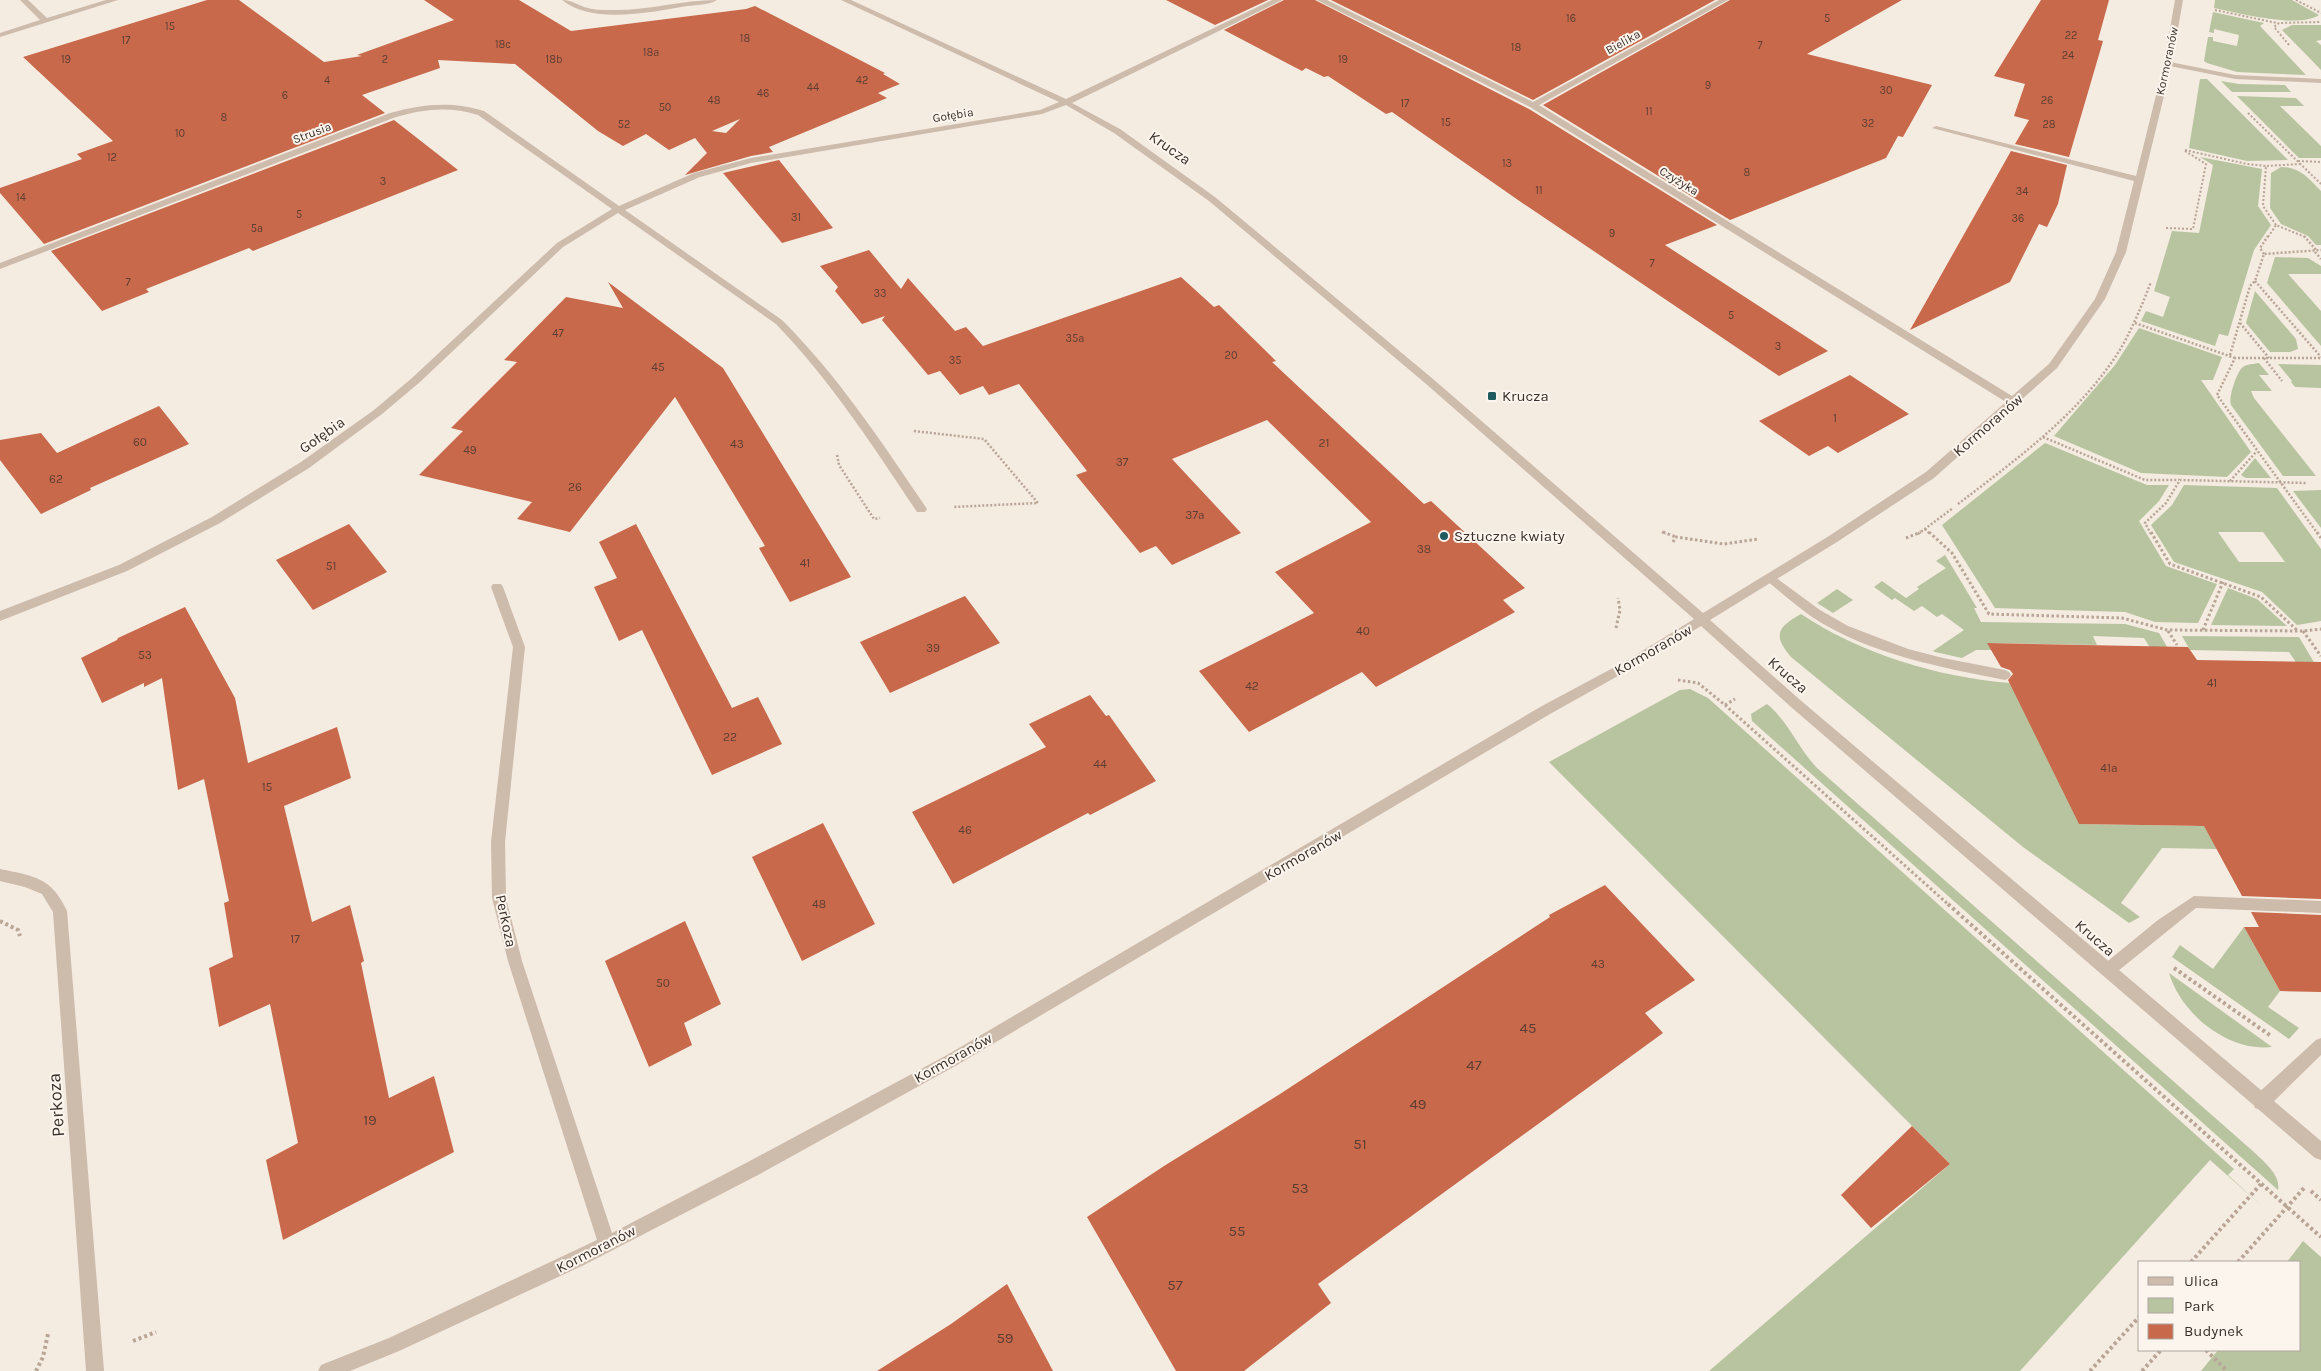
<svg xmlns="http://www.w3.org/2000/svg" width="2321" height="1371" font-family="Karla,sans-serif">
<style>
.green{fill:#b8c4a0;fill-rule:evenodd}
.building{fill:#c8694b;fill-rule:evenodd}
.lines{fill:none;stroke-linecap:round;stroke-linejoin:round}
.path-far3{stroke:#b9a596;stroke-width:2;stroke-dasharray:2 2;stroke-linecap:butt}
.path-far2{stroke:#b9a596;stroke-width:2.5;stroke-dasharray:2 2;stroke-linecap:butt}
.path-far1{stroke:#b9a596;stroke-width:3;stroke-dasharray:2.5 2.5;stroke-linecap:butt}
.path{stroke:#b9a596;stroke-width:4;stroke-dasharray:3 3;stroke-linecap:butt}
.service{fill:#cdbbac;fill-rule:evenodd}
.minor{fill:#cdbbac;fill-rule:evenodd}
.poi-dot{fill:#1f5a5e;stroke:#fbf5ee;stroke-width:2}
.labels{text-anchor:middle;stroke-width:4;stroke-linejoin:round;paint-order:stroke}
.far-number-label{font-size:11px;fill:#5e3e33}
.far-street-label{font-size:12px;fill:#3b302b;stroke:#fbf5ee}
.number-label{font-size:12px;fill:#5e3e33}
.street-label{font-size:15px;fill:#3b302b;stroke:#fbf5ee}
.poi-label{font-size:15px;fill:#3b302b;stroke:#fbf5ee;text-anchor:start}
.near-number-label{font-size:15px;fill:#5e3e33}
.near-street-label{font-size:18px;fill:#3b302b;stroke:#fbf5ee}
</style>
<rect width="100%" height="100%" fill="#f4ebe1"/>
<!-- green -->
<g class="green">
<path d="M2215,0H2292L2319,15C2298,29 2239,13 2214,8Z"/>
<polygon points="2213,12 2264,23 2260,26 2306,75 2237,72 2207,63 2204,61 2208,37 2213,37 2213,41 2237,46 2239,35 2214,29 2214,33 2209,32"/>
<polygon points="2292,25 2321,25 2321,40 2316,41 2321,45 2321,70 2282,30"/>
<polygon points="2200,79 2207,79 2288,160 2247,161 2189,148"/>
<polygon points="2221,81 2239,84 2285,85 2291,92 2232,92"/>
<polygon points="2237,96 2296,98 2304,106 2280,106 2321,146 2321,158 2299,158"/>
<polygon points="2200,157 2262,169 2258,206 2271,225 2254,250 2228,336 2219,334 2215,346 2141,321 2146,311 2163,317 2170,297 2154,291 2172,231 2199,233 2213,165"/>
<path d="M2281,167C2300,167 2308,178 2321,191V245H2316L2308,236L2281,224L2270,208L2271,173Z"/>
<polygon points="2275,257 2308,258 2321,266 2321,274 2288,274 2321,311 2321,346 2267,283"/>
<polygon points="2255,291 2296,339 2298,349 2290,352 2270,352 2246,323"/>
<polygon points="2139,328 2222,357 2213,380 2201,380 2251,452 2227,477 2141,473 2054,436 2115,365"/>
<path d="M2259,363L2269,375H2259L2272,391H2251L2254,398L2316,476H2283L2231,405C2228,398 2237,371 2243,367C2247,364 2253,364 2259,363Z"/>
<polygon points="2278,364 2321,365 2321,388 2295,387 2291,382 2292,381"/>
<polygon points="2045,443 2147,485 2169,485 2159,501 2139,521 2166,566 2217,584 2198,623 2155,622 2125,612 1995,608 1942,525"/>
<polygon points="2255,458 2271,478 2246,478 2241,475"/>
<path d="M2184,485L2277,488L2321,549V621L2297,625L2262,592L2174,562L2151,525L2172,505ZM2218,532H2263L2285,562H2239Z"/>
<polygon points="2321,490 2321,528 2293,491"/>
<polygon points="1945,555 1977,608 1974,608 1981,622 2125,624 2159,633 2174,659 2157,659 2144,638 2093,636 2097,645 1990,643 1993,650 1976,650 1962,658 1935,652 1933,651 1964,630 1942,614 1937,617 1922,606 1914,611 1895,598 1892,600 1874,587 1882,581 1906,598 1919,589 1917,587 1946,568 1936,561"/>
<polygon points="2228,588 2257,599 2287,626 2211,625"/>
<polygon points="1837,589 1853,600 1833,613 1817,603"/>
<path d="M1801,614C1861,654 1937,677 2010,683L2080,824L2199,826L2197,813L2217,849L2162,848L2121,903L2140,917L2129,923L2023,847L1791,657C1772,635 1778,627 1801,614Z"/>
<polygon points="2182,636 2299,637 2321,674 2304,674 2289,652 2190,650"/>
<polygon points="1690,689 1708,698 2234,1169 2228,1175 2263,1207 2210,1160 2020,1371 1709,1371 1950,1164 1549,762 1680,690"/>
<path d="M1767,704C1788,721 1798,748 1817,768L2255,1153C2264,1162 2281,1175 2278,1190L1752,721L1751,714Z"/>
<polygon points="2244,927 2280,991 2268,1007 2299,1028 2289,1039 2172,957 2180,945 2213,969"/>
<path d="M2169,973L2272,1047C2228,1052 2181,1014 2169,973Z"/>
<polygon points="2303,1241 2321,1257 2321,1371 2201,1371 2218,1350 2300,1350 2300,1262 2287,1262"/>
</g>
<!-- building -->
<g class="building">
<path d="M207,0H239L324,62L362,56L357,55L454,20L424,0H519L571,31L746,9L755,6L885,73L883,74L900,84L878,93L887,98L769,147L773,152L751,156L685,175L707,153L695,138L669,150L646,134L623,146L598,131L515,64L438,60L440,68L362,95L385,113L44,244L0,193V188L82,159L77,154L113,141L23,57ZM740,119L726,133L712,131Z"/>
<polygon points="1166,0 1268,0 1215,25"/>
<polygon points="1284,0 1315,0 1529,109 1717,225 1665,245 1828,351 1779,376 1518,200 1392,112 1386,114 1328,76 1324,77 1306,68 1302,71 1224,30"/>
<polygon points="1331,0 1715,0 1533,100"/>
<polygon points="1730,0 1902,0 1807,54 1932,85 1903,137 1898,136 1886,158 1730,220 1543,105"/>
<polygon points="2041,0 2109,0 2098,40 2103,41 2069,157 2015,144 2029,120 2014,116 2025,84 1994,76"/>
<polygon points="394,120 458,170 253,251 249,248 146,289 149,292 102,311 51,251"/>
<polygon points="2011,151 2067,165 2058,204 2047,227 2039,224 2010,282 1910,330"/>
<polygon points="779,160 833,228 782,243 723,173"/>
<polygon points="869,250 901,289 908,278 955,331 966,327 983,346 1181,277 1214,307 1219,305 1276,361 1272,362 1424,504 1431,501 1525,588 1503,600 1515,612 1376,687 1362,672 1249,732 1199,671 1314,613 1275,572 1371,522 1267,420 1172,459 1241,533 1172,565 1156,546 1140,553 1076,475 1087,471 1019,384 989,395 983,386 960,395 940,371 928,375 882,320 885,316 862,324 835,291 838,287 820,266"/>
<polygon points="608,282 723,368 851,577 790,602 759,548 765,546 675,397 570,532 517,519 532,502 419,475 463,431 451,428 517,362 504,360 566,297 623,308"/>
<polygon points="1850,375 1909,414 1838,453 1828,446 1809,456 1759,421"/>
<polygon points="159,406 189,444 90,488 91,490 41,514 0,460 0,440 41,433 57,453"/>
<polygon points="349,524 387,572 313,610 276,560"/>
<polygon points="636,524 732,708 758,697 782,744 712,775 642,630 619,641 594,587 617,578 599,542"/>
<polygon points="965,596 1000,643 890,693 860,642"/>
<polygon points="185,607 235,698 248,763 337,727 351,778 284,806 312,922 350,905 364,961 361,963 389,1098 434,1076 454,1152 283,1240 266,1160 298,1143 270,1004 219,1027 209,968 233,957 224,903 229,901 204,779 178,790 162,678 144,687 144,683 102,703 81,658 117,640 118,638"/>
<polygon points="1987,643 2188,647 2197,660 2321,662 2321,899 2242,896 2204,826 2079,824 2008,680 2013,674 2010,670 2001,667"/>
<polygon points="1090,695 1106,716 1109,715 1156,781 1090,815 1088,813 953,884 912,812 1046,747 1029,724"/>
<polygon points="823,823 875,924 802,961 752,857"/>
<polygon points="1605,885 1695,980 1645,1013 1663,1033 1318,1284 1331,1303 1244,1371 1176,1371 1087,1217 1164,1166 1280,1094 1550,917 1549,915"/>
<polygon points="2251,912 2321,915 2321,992 2280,991 2244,927 2259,927"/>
<polygon points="685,921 721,1004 684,1023 692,1045 649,1067 605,961"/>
<polygon points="1912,1126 1950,1164 1871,1228 1841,1195"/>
<polygon points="1007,1284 1053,1371 877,1371 951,1324"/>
</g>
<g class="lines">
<!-- path-far3 -->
<g class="path-far3">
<polyline points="2296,0 2321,13"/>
<polyline points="2215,10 2277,23"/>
<polyline points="2289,45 2274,27 2279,23 2321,22"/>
<polyline points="2248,113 2321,184"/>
<polyline points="2185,150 2247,164 2266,166"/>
<polyline points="2298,161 2321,162"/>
<polyline points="2276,225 2263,206 2266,166 2300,164"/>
<polyline points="2166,228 2193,229 2206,164 2185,151"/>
<polyline points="2268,237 2276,225 2305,237"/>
</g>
<!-- path-far2 -->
<g class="path-far2">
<polyline points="2304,236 2317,251"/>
<polyline points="2315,252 2321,259"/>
<polyline points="2264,254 2260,248 2268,236"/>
<polyline points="2255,281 2321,357"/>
<polyline points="2135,323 2235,358"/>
<polyline points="2240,323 2269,358"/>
<polyline points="2230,355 2250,286 2255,281 2264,254 2321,250"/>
<polyline points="2264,358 2282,381"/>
<polyline points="914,431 984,439 1038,503 953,507"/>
<polyline points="2043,437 2145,480 2179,480"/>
<polyline points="837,455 839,465 874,519 880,518"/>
<polyline points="2230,481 2257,451"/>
<path d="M1958,504C2017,459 2082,412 2121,348C2133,327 2142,305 2151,282"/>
<polyline points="1925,529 1930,534"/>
<polyline points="1662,532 1666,534"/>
<polyline points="1918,534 1953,508"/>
<polyline points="2151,534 2145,523 2166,503 2180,480 2306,483"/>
<polyline points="2318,534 2217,395 2235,358 2321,358"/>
</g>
<!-- path-far1 -->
<g class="path-far1">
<polyline points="1663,532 1676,537"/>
<polyline points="1929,532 1952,553 1989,614 2122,618 2167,630 2303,631 2321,629"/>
<polyline points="2151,532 2170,564 2261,597 2298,631"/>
<polyline points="2317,532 2321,538"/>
<polyline points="1906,538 1921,532"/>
<polyline points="1673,542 1676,537 1724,544 1758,539"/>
<polyline points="1616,628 1620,610 1618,598"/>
<polyline points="2203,630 2223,582"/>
<polyline points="2168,631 2177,645"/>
<polyline points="2303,631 2321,656"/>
<polyline points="1678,680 1698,683 1725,705 1949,905"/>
<polyline points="1725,705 1735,699"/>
</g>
<!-- path -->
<g class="path">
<polyline points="1948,904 2321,1237"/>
<polyline points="0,921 18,930 20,936"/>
<polyline points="2174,968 2271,1036"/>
<polyline points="2311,1191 2321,1200"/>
<polyline points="2191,1262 2261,1184"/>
<polyline points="2238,1262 2304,1188"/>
<polyline points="133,1341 156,1332"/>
<polyline points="2206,1350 2227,1371"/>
<polyline points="36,1371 43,1357 48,1334"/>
<polyline points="2090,1371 2140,1316"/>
<polyline points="2142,1371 2161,1350"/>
</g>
<!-- service -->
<g class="service">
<path d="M562,0C572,0 576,4 584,7C593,10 602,10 611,10C647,11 681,0 717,0C709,5 696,5 687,6C652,12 592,25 562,0Z"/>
<polygon points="2165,61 2235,75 2321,79 2321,83 2235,79 2165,65"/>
<path d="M1771,574L1820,610L1848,626L1908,649L1943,658L2005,670L2009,672L2011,675L2009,678L2005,680C1939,667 1869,654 1812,617C1796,606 1782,593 1767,581L1765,578L1767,575Z"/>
<polygon points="2194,896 2321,901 2321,913 2196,908 2113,975 2108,977 2103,975 2101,970 2103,965 2158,920"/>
<polygon points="2321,1038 2321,1055 2267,1108 2261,1110 2255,1108 2253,1102 2255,1096 2316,1040"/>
</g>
<!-- minor -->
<g class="minor">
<polygon points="20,0 28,0 47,18 106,0 118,0 0,37 0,33 40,20"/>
<path d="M841,0H851L1066,99L1272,0H1282L1072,103L1120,129L1215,197L1433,379L1703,613L1829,536L1926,472L2006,402L1530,107L1317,0H1327L1533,102L1719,0H1728L1539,105L2012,396L2049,364L2095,299L2116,252L2134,181L1932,128L1936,126L2136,176L2164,63L2175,0H2183L2172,63L2126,252L2105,299L2057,368L1934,478L1837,542L1710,620L1799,699L2321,1141V1160L2315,1158L1791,707L1701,626L1634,667L1550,714L957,1065L758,1175L584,1265L399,1351L350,1371H318L321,1365L389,1338L597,1240L508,961L492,898L491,842L513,647L491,587L493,584H501L503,587L525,647L505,842L506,898L522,961L612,1233L746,1163L947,1055L1542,706L1626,661L1694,619L1425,383L1209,201L1114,133L1066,105L1042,114L751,163L700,177L625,210L782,320C838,376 881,441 925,506L927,509L925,512H917C873,446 831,381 776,324L618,213L563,247L420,382L382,414L309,468L220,523L127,571L0,621V611L119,565L212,517L301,462L374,410L412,378L557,243L612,209L478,115C450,106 424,109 396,117L0,269V263L390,113C423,104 451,101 484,111L619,206L694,173L751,158L1040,110L1059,102Z"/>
<path d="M0,869C34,876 51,877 67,911L104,1371H86L53,912L42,894L25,887L0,881Z"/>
</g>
</g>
<!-- markers -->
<g class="poi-dot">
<rect x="1487" y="391" width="10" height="10" rx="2.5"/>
<circle cx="1444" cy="536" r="5"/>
</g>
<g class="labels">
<!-- far-number labels -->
<g class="far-number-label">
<text x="1571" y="22">16</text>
<text x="1827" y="22">5</text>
<text x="170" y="30">15</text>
<text x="2071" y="39">22</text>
<text x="745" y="42">18</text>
<text x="126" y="44">17</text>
<text x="503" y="48">18c</text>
<text x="1760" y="49">7</text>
<text x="1516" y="51">18</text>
<text x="651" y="56">18a</text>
<text x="2068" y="59">24</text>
<text x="66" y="63">19</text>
<text x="385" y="63">2</text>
<text x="554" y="63">18b</text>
<text x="1343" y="63">19</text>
<text x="327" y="84">4</text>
<text x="862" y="84">42</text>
<text x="1708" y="89">9</text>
<text x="813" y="91">44</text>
<text x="1886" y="94">30</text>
<text x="763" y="97">46</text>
<text x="285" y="99">6</text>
<text x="714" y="104">48</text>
<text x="2047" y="104">26</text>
<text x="1405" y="107">17</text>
<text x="665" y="111">50</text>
<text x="1649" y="115">11</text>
<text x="224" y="121">8</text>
<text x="1446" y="126">15</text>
<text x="1868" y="127">32</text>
<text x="624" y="128">52</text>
<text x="2049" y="128">28</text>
<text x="180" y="137">10</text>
<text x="112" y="161">12</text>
<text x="1507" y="167">13</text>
<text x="1747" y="176">8</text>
<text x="383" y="185">3</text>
<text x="1539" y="194">11</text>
<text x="2022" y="195">34</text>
<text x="21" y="201">14</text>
<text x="299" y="218">5</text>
<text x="796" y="221">31</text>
<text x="2018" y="222">36</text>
<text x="257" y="232">5a</text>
<text x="1612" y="237">9</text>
<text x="1652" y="267">7</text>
<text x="128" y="286">7</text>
<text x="880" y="297">33</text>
<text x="1731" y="319">5</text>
<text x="558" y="337">47</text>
<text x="1075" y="342">35a</text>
<text x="1778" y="350">3</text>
<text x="1231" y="359">20</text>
<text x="955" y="364">35</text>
</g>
<!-- far-street labels -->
<g class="far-street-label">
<text transform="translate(1623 42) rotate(-29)" y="4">Bielika</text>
<text transform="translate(2167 61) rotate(-78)" y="4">Kormoranów</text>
<text transform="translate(953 115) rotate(-9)" y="4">Gołębia</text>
<text transform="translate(312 133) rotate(-21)" y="4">Strusia</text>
<text transform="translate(1679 181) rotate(32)" y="4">Czyżyka</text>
</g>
<!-- number labels -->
<g class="number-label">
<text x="658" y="371">45</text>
<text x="1835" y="422">1</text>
<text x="140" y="446">60</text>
<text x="1324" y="447">21</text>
<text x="737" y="448">43</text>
<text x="470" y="454">49</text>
<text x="1122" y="466">37</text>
<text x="56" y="483">62</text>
<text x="575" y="491">26</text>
<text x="1195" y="519">37a</text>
<text x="1424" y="553">38</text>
<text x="805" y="567">41</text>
<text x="331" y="570">51</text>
<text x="1363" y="635">40</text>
<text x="933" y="652">39</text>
<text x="145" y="659">53</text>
<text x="2212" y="687">41</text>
<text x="1252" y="690">42</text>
<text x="730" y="741">22</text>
<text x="1100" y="768">44</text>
<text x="2109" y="772">41a</text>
<text x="267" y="791">15</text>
<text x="965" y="834">46</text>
<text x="819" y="908">48</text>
<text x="295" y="943">17</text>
<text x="1598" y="968">43</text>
<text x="663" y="987">50</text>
</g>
<!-- street labels -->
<g class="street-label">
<text transform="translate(1170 148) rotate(35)" y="5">Krucza</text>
<text transform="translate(1988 425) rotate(-41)" y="5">Kormoranów</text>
<text transform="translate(322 435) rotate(-35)" y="5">Gołębia</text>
<text transform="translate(1653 650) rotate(-30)" y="5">Kormoranów</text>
<text transform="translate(1788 675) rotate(41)" y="5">Krucza</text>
<text transform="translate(1303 855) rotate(-30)" y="5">Kormoranów</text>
<text transform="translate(506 921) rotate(78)" y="5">Perkoza</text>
<text transform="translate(2095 938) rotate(41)" y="5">Krucza</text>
<text transform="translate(953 1058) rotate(-29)" y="5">Kormoranów</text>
<text transform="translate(596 1249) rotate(-27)" y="5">Kormoranów</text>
</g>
<!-- poi labels -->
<g class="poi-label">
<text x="1502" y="401">Krucza</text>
<text x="1454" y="541">Sztuczne kwiaty</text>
</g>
<!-- near-number labels -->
<g class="near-number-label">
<text x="1528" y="1033">45</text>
<text x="1474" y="1070">47</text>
<text x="1418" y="1109">49</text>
<text x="370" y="1125">19</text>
<text x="1360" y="1149">51</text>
<text x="1300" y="1193">53</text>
<text x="1237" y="1236">55</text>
<text x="1175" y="1290">57</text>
<text x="1005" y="1343">59</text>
</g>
<!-- near-street labels -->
<g class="near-street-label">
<text transform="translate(56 1105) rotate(-94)" y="6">Perkoza</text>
</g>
</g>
<!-- legend -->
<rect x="2138" y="1261" width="162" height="90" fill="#fbf5ee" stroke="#aea6a0"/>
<rect x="2148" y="1277" width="25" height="8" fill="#cdbbac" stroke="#aea6a0"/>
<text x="2184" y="1286" font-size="15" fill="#3b302b">Ulica</text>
<rect x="2148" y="1298" width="25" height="15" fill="#b8c4a0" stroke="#aea6a0"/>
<text x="2184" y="1311" font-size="15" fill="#3b302b">Park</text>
<rect x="2148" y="1324" width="25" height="15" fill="#c8694b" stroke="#aea6a0"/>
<text x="2184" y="1336" font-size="15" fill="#3b302b">Budynek</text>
</svg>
